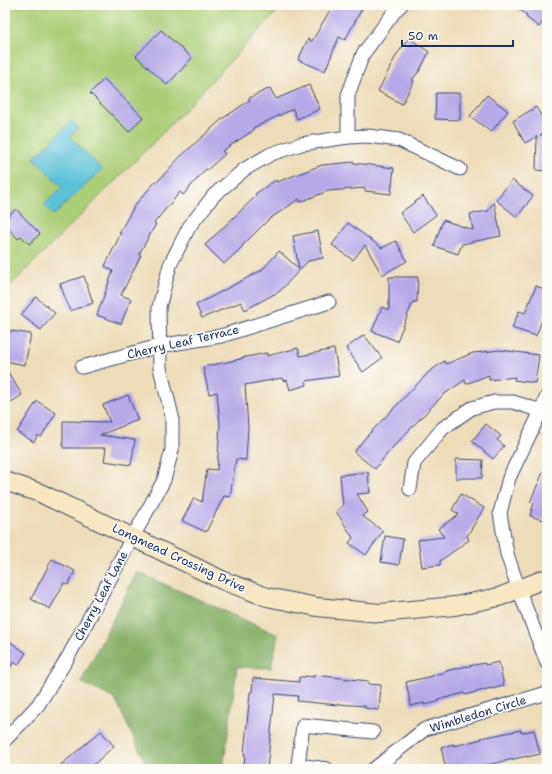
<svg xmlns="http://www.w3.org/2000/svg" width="552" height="774" font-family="'Shantell Sans',sans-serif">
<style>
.green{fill:#acce76;stroke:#647e6a}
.forest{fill:#89b167;stroke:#527062}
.water{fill:#5bc2d9;stroke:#3b789c}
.building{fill:#b5a7e8}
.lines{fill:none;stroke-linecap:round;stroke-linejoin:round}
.street-casing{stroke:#3a496c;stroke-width:15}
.secondary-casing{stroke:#3a496c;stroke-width:20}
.street{stroke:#fff;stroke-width:13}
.secondary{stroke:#f7e8c3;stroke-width:18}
.labels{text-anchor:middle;stroke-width:3.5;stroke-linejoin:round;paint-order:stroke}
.street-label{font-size:12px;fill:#1b2f5e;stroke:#fdfcf7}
</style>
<rect width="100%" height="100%" fill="#fdfcf7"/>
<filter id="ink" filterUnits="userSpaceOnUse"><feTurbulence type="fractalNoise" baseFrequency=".025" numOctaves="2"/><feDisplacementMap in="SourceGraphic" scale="8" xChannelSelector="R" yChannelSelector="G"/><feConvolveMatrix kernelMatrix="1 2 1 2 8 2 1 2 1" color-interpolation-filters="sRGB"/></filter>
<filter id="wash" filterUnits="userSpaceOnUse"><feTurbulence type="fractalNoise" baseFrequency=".012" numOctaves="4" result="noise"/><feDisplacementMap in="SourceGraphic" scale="16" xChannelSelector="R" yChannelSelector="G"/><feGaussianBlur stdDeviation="0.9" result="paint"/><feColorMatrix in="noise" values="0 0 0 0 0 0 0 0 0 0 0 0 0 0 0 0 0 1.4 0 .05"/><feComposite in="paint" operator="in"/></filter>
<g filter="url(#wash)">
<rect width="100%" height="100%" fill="#eddcba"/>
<!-- green -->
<polygon class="green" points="5,5 283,5 161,135 5,291"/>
<!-- forest -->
<polygon class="forest" points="137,572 278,635 271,668 237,667 223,769 147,769 143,757 115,699 81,682"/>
<!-- water -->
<polygon class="water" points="72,121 78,128 70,137 102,169 54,215 44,205 62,187 34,158"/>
<g id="blocks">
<!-- building -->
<g class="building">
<polygon points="333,5 364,5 345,40 339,37 325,71 298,60 308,39 312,41"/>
<polygon points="512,5 540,5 547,10 547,16 539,27 526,17 527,15"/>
<polygon points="161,30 192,58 167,85 136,56"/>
<polygon points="409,38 429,52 420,70 412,80 414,81 402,104 378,91 397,54"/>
<polygon points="104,79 143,117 129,132 90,93"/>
<polygon points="309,85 320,109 297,119 293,109 253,128 254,130 222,151 225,154 207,170 206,169 183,195 180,192 154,223 156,224 139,254 141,255 121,295 131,299 121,324 97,315 113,271 105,266 121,233 119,233 135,205 156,181 157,182 180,157 222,119 250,100 249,98 270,88 276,99"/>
<polygon points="436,93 460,93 460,120 435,119"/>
<polygon points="487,95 508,111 491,132 470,116"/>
<polygon points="536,107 547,126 547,131 540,135 547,135 547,171 536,170 537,136 525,143 513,121"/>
<polygon points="354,162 354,163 394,168 391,194 365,191 365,188 328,191 300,202 299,199 268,220 242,246 243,246 224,264 205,245 256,196 255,194 276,180 277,182 322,165"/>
<polygon points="512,180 533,196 517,217 496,200"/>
<polygon points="423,196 436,215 413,232 400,213"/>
<polygon points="494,202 501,236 462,244 458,254 434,246 443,220 473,230 470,214 488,211"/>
<polygon points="16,209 40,234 29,244 21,236 18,239 5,225 5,219"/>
<polygon points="348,223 382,248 396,241 407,261 382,275 365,245 353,260 332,245"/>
<polygon points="318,231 323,258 308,261 280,291 245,310 241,302 202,318 196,305 262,270 279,251 299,269 293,236"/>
<polygon points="84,276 93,303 70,311 60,284"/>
<polygon points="389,277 418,277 417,302 413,302 397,341 372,331 382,307 389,310"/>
<polygon points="536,286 547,290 547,307 536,336 512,328 519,311 525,313"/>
<polygon points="36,297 55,313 41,330 21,315"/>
<polygon points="5,330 31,334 25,365 5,361"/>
<polygon points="364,335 382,358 363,372 346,348"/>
<polygon points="298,348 300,356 334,349 339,376 306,381 307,385 290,390 287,380 283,381 282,378 245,385 248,427 246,460 236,459 230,497 224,496 206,532 182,521 194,498 202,502 207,469 217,470 220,424 217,392 209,394 203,367 241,359 241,358 267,353 267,356"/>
<polygon points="500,350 539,355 535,383 514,380 515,377 489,380 489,375 466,384 465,380 443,395 390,450 375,469 354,452 365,438 429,372 444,361 446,364 473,353"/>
<polygon points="5,367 22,395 5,406"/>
<polygon points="128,395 138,420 100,435 135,440 131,465 104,461 106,448 63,448 63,421 110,422 103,405"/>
<polygon points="37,401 56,413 41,437 38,435 34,442 17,432"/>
<polygon points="486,424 501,436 497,440 504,446 493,459 472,441"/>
<polygon points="456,459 483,460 482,478 456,478"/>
<polygon points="547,463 547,521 530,516 534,503 530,502"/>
<polygon points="368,472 370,493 357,494 368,512 362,516 383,531 366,555 349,543 353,538 336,511 343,506 340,475"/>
<polygon points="461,494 484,508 467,536 469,540 440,561 440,565 422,567 418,540 444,537 438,529 459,514 452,510"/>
<polygon points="385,536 403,539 399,565 381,562"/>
<polygon points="52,559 75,571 68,585 64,583 50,609 31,599"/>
<polygon points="5,638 26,653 18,665 14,662 5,675"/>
<polygon points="499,662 504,686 491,689 491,688 465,695 464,693 438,700 438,702 424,705 424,703 411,706 406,682 433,676 433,675 446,672 446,671 458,668 485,663 485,665"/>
<polygon points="314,675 368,681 368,684 381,685 379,710 365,708 365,706 338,704 338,705 328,704 297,701 298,696 275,694 267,769 244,768 245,754 244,754 249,703 250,692 252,692 253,678 299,682 299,677 305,677 305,676 314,677"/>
<polygon points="521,730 521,733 534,730 540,754 527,757 527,756 474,768 474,767 463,769 446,769 441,747 454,744 454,746 482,739 481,738"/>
<polygon points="101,731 114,746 103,756 89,769 56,769"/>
</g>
</g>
</g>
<g filter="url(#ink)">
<use href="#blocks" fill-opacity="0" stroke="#3a496c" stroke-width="1"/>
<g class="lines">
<!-- street casing -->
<g class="street-casing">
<g id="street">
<polyline points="348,137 348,95 363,54 395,11 401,5"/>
<polyline points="82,367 159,346 221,336 329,302"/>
<polyline points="547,396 541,411 509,478 500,513 507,554 519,590 547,663"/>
<polyline points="410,489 414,463 443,428 472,408 494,402 513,402 541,411"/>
<polyline points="5,740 38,705 67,659 132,538 144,517 164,480 172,450 172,416 160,368 159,307 170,265 189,227 214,195 245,169 271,154 301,144 348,137 368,136 399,140 460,169"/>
<polyline points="327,769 298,765 303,725 373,732"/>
<polyline points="374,769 425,729 547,693"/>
</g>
</g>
<!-- secondary casing -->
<g class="secondary-casing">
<polyline id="secondary" points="5,481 40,493 224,581 267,597 317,607 380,613 455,606 499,597 547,578"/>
</g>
<!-- street -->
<use href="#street" class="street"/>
<!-- secondary -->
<use href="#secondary" class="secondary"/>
</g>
</g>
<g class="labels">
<!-- street labels -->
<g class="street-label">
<text transform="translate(183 342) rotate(-13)" y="4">Cherry Leaf Terrace</text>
<text transform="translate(179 558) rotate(25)" y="4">Longmead Crossing Drive</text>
<text transform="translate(101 596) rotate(-62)" y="4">Cherry Leaf Lane</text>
<text transform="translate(478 714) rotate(-17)" y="4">Wimbledon Circle</text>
</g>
</g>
<!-- margin -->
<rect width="552" height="774" fill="none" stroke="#fdfcf7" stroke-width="20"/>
<!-- scale -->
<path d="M402 40v6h111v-6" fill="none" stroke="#1b2f5e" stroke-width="2"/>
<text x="408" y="40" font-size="12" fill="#1b2f5e" stroke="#fdfcf7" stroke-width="3" paint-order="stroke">50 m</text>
</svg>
